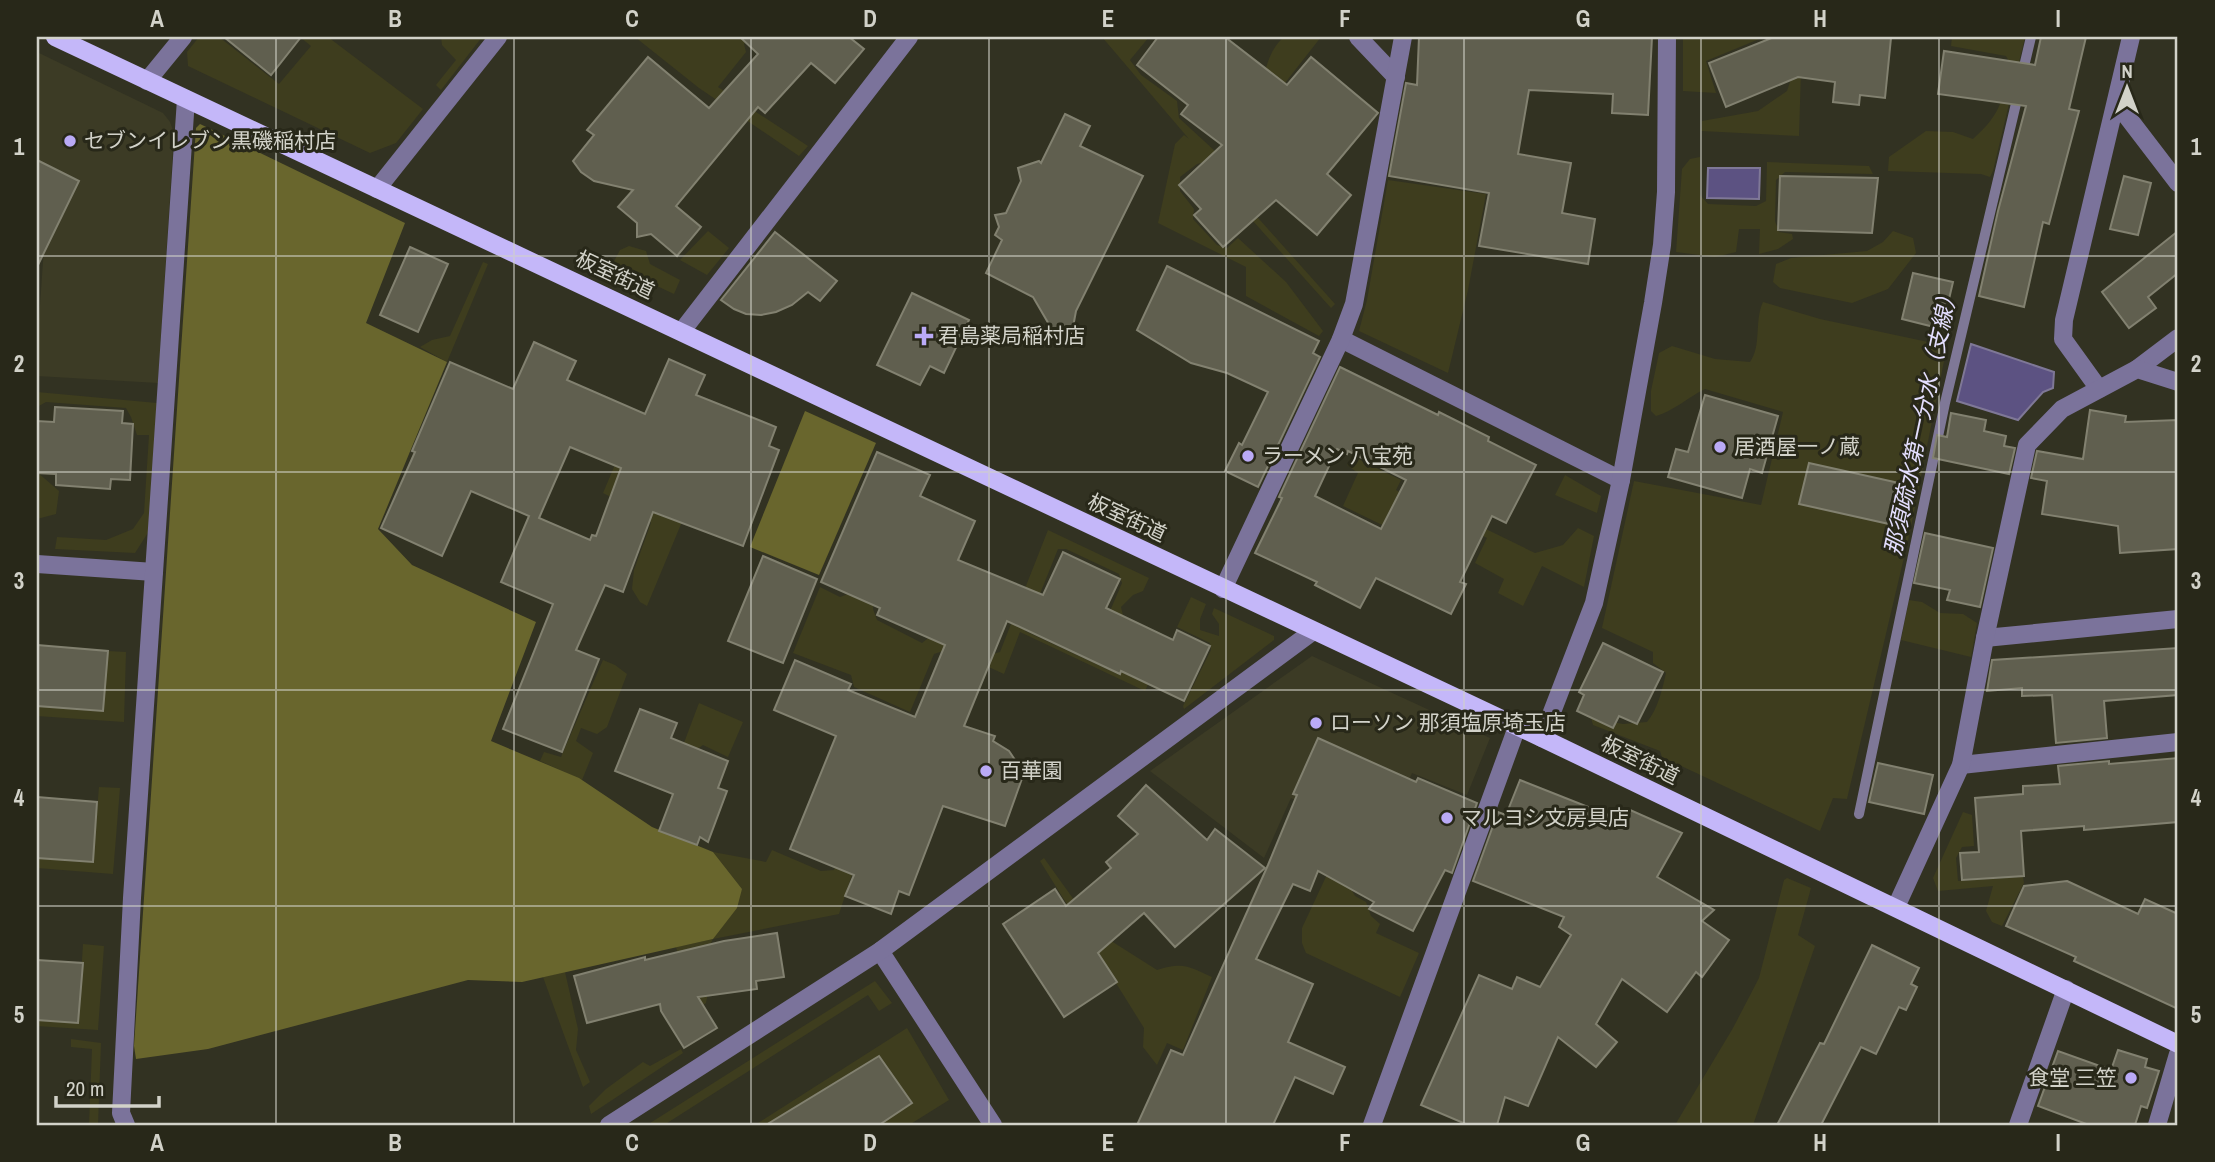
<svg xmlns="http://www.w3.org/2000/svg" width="2215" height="1162" font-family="'Archivo Narrow','Noto Sans JP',sans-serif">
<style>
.built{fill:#3c3b25}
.green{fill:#3e3d1e}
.forest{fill:#69662d}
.water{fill:#5c5282;stroke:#7f7897;stroke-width:2}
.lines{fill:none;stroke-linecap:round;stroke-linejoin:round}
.stream{stroke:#7f7897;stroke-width:10}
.building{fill:#605f4f;stroke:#828170;stroke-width:2;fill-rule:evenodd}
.minor{stroke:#7b739b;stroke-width:18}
.major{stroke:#c4b7f9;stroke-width:18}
.grid{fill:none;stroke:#d2d2c9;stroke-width:2;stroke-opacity:0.55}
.poi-dot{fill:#baaaf6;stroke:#282819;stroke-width:2.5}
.labels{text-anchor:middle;stroke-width:6;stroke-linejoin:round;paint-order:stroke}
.poi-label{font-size:21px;fill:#d2d2c9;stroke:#282819;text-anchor:start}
.street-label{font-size:21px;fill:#d2d2c9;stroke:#282819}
.water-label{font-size:23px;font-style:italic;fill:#e4dfff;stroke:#282819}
.neatline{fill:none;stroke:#d2d2c9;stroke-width:2.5}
.grid-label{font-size:23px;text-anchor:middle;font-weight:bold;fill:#d2d2c9}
</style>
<rect width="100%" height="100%" fill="#323222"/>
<!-- built -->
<g class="built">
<polygon points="37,52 163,113 170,122 174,133 158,383 37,376 37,348 45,233 37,228"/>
<polygon points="1312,656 1490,738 1467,795 1412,773 1383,839 1291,798 1264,858 1150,771"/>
</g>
<!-- green -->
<g class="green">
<polygon points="199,37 219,37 279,84 311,46 300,37 328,37 423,109 396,143 370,153 188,66 187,52"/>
<polygon points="441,37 482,37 441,90 436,85 456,60 442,45"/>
<polygon points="635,37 750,37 744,44 746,52 718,87 808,146 799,156 699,88"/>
<path d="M1102,37H1149L1130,60L1141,75L1177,101L1179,118L1216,152C1228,136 1245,118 1255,100C1266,78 1265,53 1284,37H1321L1216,171L1335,304L1331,308L1201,163L1197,164L1180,177V191L1194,209L1193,219L1217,245L1227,248L1238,238L1286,282L1323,331L1319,336L1246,296V267L1158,223L1175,144L1184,135L1189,139Z"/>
<polygon points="1683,37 1764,37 1706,61 1716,93 1683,91"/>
<polygon points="1789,37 1802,37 1799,136 1701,131 1702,121 1758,111 1787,91 1796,64"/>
<path d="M1952,37H2025L1993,171L1990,177L1981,174L1888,171L1889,157L1926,131L1953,132L1973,139C2003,112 2002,100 2010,63L2006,56L1951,46Z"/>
<polygon points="1700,157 1700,195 1708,204 1756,206 1766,201 1767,162 1869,166 1873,174 1785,172 1776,180 1775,221 1779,232 1792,234 1793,239 1778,249 1759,254 1760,229 1739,229 1736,252 1715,257 1676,252 1682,169 1690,159"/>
<polygon points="1388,180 1486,194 1468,290 1448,373 1359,331 1367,300"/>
<polygon points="708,231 729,248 707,275 680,260"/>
<polygon points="1893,231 1913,238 1916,253 1888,289 1852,303 1780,288 1773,282 1776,264 1791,258 1867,251 1883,242"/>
<polygon points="629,246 646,251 650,264 680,280 674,294 612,265 620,250"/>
<polygon points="483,262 488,264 447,362 420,347 432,340 450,336"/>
<path d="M1763,302L1820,319L1947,346L1910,532L1847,799L1833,798L1820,831L1662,757L1660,751L1593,725L1591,718L1623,724L1647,722C1658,709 1662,690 1666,673L1653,663V652L1602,628L1634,481L1761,505L1783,412L1705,389C1688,397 1674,411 1656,416L1651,411V391L1659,353L1672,346L1715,359L1750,362C1762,345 1754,321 1763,302Z"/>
<polygon points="37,392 157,403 149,531 135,553 55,549 57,537 106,540 133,529 144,513 149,435 137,435 131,417 126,408 46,402 37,407"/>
<polygon points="711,452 647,606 640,602 632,589 634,570 651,523 645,514 603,493 617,460"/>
<polygon points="1352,456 1401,480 1396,490 1422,505 1407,537 1343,506 1358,473 1347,465"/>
<polygon points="37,472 59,491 56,514 37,519"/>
<polygon points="1565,475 1601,496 1597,513 1555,495"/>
<polygon points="1457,515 1535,553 1563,545 1578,528 1594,536 1584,587 1542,566 1523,606 1498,593 1504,579 1475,563 1487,538 1447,518"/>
<polygon points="1048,530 1149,578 1143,591 1133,595 1121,607 1125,624 1107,618 1122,583 1119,574 1066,549 1058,549 1025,631 1120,675 1133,652 1158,663 1145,691 1020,632 1004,674 949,649 934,654 910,712 854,687 851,675 793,653 820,587 840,597 857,591 873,597 873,609 877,620 922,643 936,632 989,655 1000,652"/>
<polygon points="1191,597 1206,604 1200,619 1200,630 1219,636 1219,624 1212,614 1214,608 1274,636 1274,640 1184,709 1183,706 1211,650 1210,643 1177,627"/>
<polygon points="1909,600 1922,602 1940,613 1963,614 1977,623 1971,657 1901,640"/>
<polygon points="108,651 126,652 124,722 37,716 37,706 103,711"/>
<polygon points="603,660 615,665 627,674 607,727 597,734 581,728 576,741 593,753 582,780 540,761 544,752 561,757"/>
<polygon points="699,703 743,722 728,757 703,745 676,764"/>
<polygon points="99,787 120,788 113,874 37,868 37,858 93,862"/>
<polygon points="864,796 876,802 839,914 713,939 705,955 710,982 706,1003 671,1027 690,998 676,947 713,939 742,889 713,852 766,862 772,850 821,871 834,870"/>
<polygon points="1963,812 1972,815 1974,846 1962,847 1956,858 1958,881 2023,877 2024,883 2002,926 1992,922 1986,911 1993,886 1938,891 1933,878"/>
<path d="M1044,858L1097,932L1157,970C1184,962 1187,966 1212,977L1183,1050L1167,1043L1157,1065L1143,1047L1144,1028L1040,861Z"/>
<polygon points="1331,866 1350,887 1355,896 1366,902 1371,916 1380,924 1376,933 1419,953 1400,997 1306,953 1302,943 1302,928"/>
<polygon points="1787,878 1811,888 1798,935 1815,946 1753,1125 1675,1125 1733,1028 1759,978 1784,880"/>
<polygon points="83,944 104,946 98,1030 37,1026 37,1020 78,1023"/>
<polygon points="565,972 578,1029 576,1050 590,1082 583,1087 543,977"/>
<polygon points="875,981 892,1003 879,1011 868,995 664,1125 647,1125"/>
<polygon points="907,1028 949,1100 909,1125 755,1125"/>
<polygon points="71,1039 101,1043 98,1125 89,1125 92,1049 71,1047"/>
<polygon points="681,1049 683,1053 591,1114 589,1106 606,1089 643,1062 650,1066"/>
</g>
<!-- forest -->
<g class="forest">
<polygon points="200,124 405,223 366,323 447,362 378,529 412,565 536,622 491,741 579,778 652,827 713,852 742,889 737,908 713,939 522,982 468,980 208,1049 136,1059 134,1046 196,128"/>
<polygon points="805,411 876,443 819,575 750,547"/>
</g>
<!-- water -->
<g class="water">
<polygon points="1708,168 1760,168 1759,199 1707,198"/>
<polygon points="1971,344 2054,372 2053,388 2043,392 2018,420 1957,401"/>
</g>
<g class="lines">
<!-- stream -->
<g class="stream">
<polyline points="2022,75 2031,37"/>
<polyline points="1859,814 1945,403 2019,91"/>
</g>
</g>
<!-- building -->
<g class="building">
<polygon points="224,37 301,37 271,75"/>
<polygon points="740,37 849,37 864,49 835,83 811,63 765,113 758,107 676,206 701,227 677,256 651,234 637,237 637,223 618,207 633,190 594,181 581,172 573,161 594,135 587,130 648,57 709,108 758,54"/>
<polygon points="1158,37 1225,37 1287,85 1311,57 1378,113 1327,174 1351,195 1317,235 1276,200 1223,247 1194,215 1201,209 1179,185 1222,145 1181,114 1188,105 1137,65"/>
<polygon points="1419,37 1652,37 1648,115 1612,113 1613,94 1529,90 1518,154 1571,163 1562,213 1595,219 1588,264 1479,246 1489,193 1389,176 1406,83 1417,85"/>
<polygon points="1774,37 1891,38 1885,98 1860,95 1859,105 1833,102 1835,82 1798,77 1726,107 1709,63"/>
<polygon points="2041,37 2086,37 2069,109 2079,111 2049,224 2043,222 2024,307 1979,296 1998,211 2026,106 1938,94 1944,51 2035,65"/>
<polygon points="1065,114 1090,126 1080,146 1143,176 1076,311 1070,343 1050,326 1033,297 986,273 1002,240 995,235 999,227 995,215 1006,213 1021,181 1018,168 1039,161 1041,163"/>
<polygon points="37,160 79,181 37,267"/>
<polygon points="1780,176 1878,178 1872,233 1778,230"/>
<polygon points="2124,176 2151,183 2138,235 2110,229"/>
<polygon points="2178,231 2178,273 2148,297 2156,308 2129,328 2102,292"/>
<polygon points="775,232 837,281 820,301 808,292 792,305 776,312 761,315 746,314 734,309 721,300"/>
<polygon points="410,247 448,264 418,332 380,315"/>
<polygon points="1167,266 1319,341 1313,353 1320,357 1258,487 1225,471 1239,443 1242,445 1268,392 1227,373 1191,363 1137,330"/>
<polygon points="1913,273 1953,282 1942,329 1902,319"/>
<polygon points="912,293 969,320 944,373 930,366 920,385 877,365"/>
<path d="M534,342L576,361L567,380L645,414L669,359L705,375L696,395L776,427L769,446L779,450L743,546L653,512L623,592L605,585L576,650L599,659L562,752L503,729L553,604L501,582L529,516L471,491L442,556L381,528L415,452L412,451L450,362L513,389ZM570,447L621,468L596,536L592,535L590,540L539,518Z"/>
<path d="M1340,367L1438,415L1439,412L1489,437L1488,441L1536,465L1506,523L1492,516L1460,582L1466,584L1451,614L1376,578L1360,608L1315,585L1317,582L1255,553L1282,498L1279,497ZM1337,449L1347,454L1348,451L1406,480L1381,529L1315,496Z"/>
<polygon points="1705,395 1778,416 1762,473 1750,469 1742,498 1668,477 1676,449 1688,452"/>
<polygon points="55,407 123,411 122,423 133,424 130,480 111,479 110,489 56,485 56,474 37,473 37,421 54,422"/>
<polygon points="2090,410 2126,416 2125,422 2178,420 2178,549 2120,553 2118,526 2042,514 2047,481 2031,478 2037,451 2083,459"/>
<polygon points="1951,413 1986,420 1984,431 2006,436 2004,446 2015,448 2009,474 1933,458 1937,435 1947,437"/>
<polygon points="877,452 930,475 920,496 975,521 958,560 1043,595 1063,552 1120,579 1106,608 1173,640 1177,630 1210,646 1184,701 1121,671 1120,674 1007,621 964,726 995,736 993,741 1009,751 1024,773 1005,826 943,806 909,895 899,891 891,914 845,896 854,875 790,849 836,736 774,710 795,660 851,684 848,690 915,717 945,645 877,615 880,608 821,582"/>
<polygon points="1809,463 1899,483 1889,524 1799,504"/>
<polygon points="1925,533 1993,548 1980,607 1947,600 1950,590 1914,583"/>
<polygon points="763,556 817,579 783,663 728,641"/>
<polygon points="1603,643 1663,672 1637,724 1619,716 1613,728 1577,711 1584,695 1579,692"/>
<polygon points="37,645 108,651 103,711 37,706"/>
<polygon points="2178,648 2178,695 2104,701 2107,738 2056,743 2052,695 2022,696 2022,688 1987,691 1992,660"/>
<polygon points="640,709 677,723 671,738 728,761 718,788 727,791 708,842 700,837 697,845 659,831 673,794 615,771"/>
<polygon points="1318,738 1416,782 1418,778 1477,803 1452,873 1445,870 1413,931 1369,909 1374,902 1318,871 1310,891 1293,884 1256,959 1313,984 1288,1042 1345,1067 1333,1094 1295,1077 1273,1125 1137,1125 1171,1050 1183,1055 1268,865 1297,795 1293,794"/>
<polygon points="2178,758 2178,822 2084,830 2084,826 2021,831 2024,876 1962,880 1960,853 1979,852 1975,798 2023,794 2023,786 2060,784 2058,766 2109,761 2109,764"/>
<polygon points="1878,763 1933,775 1924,814 1869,802"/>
<polygon points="1520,780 1621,820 1628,809 1682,833 1657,877 1714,910 1702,921 1729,940 1702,977 1696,972 1667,1012 1622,979 1596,1024 1617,1042 1596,1067 1558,1037 1528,1106 1505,1097 1497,1125 1468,1125 1421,1105 1479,975 1512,989 1517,977 1540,987 1571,935 1559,927 1564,917 1473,881 1498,812 1506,815"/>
<polygon points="1146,785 1207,840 1215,829 1265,868 1175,947 1144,913 1098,953 1117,982 1064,1017 1003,924 1055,889 1066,906 1111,868 1106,862 1138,834 1118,816"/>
<polygon points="37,797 97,802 93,862 37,858"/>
<polygon points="2067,881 2138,914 2145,899 2178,914 2178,1009 2074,961 2076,957 2006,926 2024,886"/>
<polygon points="777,933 784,977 756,981 757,989 698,997 717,1028 684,1048 661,1011 660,1004 587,1023 574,976 645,957 645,960 724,941"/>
<polygon points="1872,945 1919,968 1911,984 1917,987 1906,1010 1899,1007 1876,1054 1861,1047 1821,1125 1777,1125 1820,1043 1824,1044"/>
<polygon points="37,960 83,963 78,1023 37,1020"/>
<polygon points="2118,1050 2147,1059 2145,1067 2159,1071 2147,1108 2141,1106 2135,1125 2089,1125 2038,1106 2058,1051 2111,1070"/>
<polygon points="879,1056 912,1103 879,1125 766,1125"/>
</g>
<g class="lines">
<!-- minor -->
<g class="minor">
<polyline points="1358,37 1396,77"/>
<polyline points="147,81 183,37"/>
<polyline points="2116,102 2178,183"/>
<polyline points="377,189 498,37"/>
<polyline points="682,331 909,37"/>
<polyline points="1341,339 1621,480"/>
<polyline points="2137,369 2178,338"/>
<polyline points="2099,389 2063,339 2064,320 2131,37"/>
<polyline points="37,564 154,572"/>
<polyline points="1223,589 1341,339 1354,304 1403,37"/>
<polyline points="1985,638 2178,619"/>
<polyline points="1542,738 1594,603 1621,480 1653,303 1662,245 1666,192 1667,37"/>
<polyline points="1961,765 2178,742"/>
<polyline points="1896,907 1961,765 1985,638 2027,445 2062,409 2137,369 2178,382"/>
<polyline points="880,951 993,1125"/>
<polyline points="126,1125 121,1113 132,898 186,99"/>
<polyline points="609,1125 880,951 1312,632"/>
<polyline points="1372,1125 1517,727"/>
<polyline points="2018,1125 2066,989"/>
<polyline points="2157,1125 2178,1054"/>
</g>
<!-- major -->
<polyline class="major" points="55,37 1542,738 2178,1044"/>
</g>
<!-- grid -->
<path class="grid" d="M276,37V1125M514,37V1125M751,37V1125M989,37V1125M1226,37V1125M1464,37V1125M1701,37V1125M1939,37V1125M37,256H2178M37,472H2178M37,690H2178M37,906H2178"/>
<!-- markers -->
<g class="poi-dot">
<circle cx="70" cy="141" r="7"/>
<path d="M920.5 325.5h7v7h7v7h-7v7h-7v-7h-7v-7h7z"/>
<circle cx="1720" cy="447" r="7"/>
<circle cx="1248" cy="456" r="7"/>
<circle cx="1316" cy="723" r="7"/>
<circle cx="986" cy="771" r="7"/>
<circle cx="1447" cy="818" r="7"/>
<circle cx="2131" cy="1078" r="7"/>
</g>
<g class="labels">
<!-- poi labels -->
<g class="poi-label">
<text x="84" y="148">セブンイレブン黒磯稲村店</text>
<text x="938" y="343">君島薬局稲村店</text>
<text x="1734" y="454">居酒屋一ノ蔵</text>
<text x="1262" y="463">ラーメン 八宝苑</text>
<text x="1330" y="730">ローソン 那須塩原埼玉店</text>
<text x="1000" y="778">百華園</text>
<text x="1461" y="825">マルヨシ文房具店</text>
<text x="2117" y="1085" text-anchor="end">食堂 三笠</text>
</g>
<!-- street labels -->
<g class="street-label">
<text transform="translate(615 275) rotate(25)" y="7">板室街道</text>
<text transform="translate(1127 518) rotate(25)" y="7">板室街道</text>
<text transform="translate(1640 760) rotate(26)" y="7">板室街道</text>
</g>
<!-- water labels -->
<g class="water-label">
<text transform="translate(1921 420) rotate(-78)" y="8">那須疏水第一分水（支線）</text>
</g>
</g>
<!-- border -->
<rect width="2215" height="1162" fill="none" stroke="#282819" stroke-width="77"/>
<!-- north arrow -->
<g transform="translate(2127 88)" stroke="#282819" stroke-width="5" paint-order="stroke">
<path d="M0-5L12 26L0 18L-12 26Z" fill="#d2d2c9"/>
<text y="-10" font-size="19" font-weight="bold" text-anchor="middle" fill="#d2d2c9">N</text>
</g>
<!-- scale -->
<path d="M56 1096v10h103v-10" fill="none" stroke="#d2d2c9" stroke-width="3.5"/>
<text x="66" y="1096" font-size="21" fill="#d2d2c9" stroke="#282819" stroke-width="5" paint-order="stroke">20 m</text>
<rect x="38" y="38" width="2138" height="1086" class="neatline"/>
<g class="grid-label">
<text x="157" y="27">A</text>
<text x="395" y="27">B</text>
<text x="632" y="27">C</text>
<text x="870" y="27">D</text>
<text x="1108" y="27">E</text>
<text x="1345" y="27">F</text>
<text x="1583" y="27">G</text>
<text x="1820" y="27">H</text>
<text x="2058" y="27">I</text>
<text x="19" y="155">1</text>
<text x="2196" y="155">1</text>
<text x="19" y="372">2</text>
<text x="2196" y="372">2</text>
<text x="19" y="589">3</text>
<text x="2196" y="589">3</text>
<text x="19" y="806">4</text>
<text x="2196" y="806">4</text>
<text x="19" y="1023">5</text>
<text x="2196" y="1023">5</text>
<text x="157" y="1151">A</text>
<text x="395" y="1151">B</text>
<text x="632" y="1151">C</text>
<text x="870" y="1151">D</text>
<text x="1108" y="1151">E</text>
<text x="1345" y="1151">F</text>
<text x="1583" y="1151">G</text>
<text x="1820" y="1151">H</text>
<text x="2058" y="1151">I</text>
</g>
</svg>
